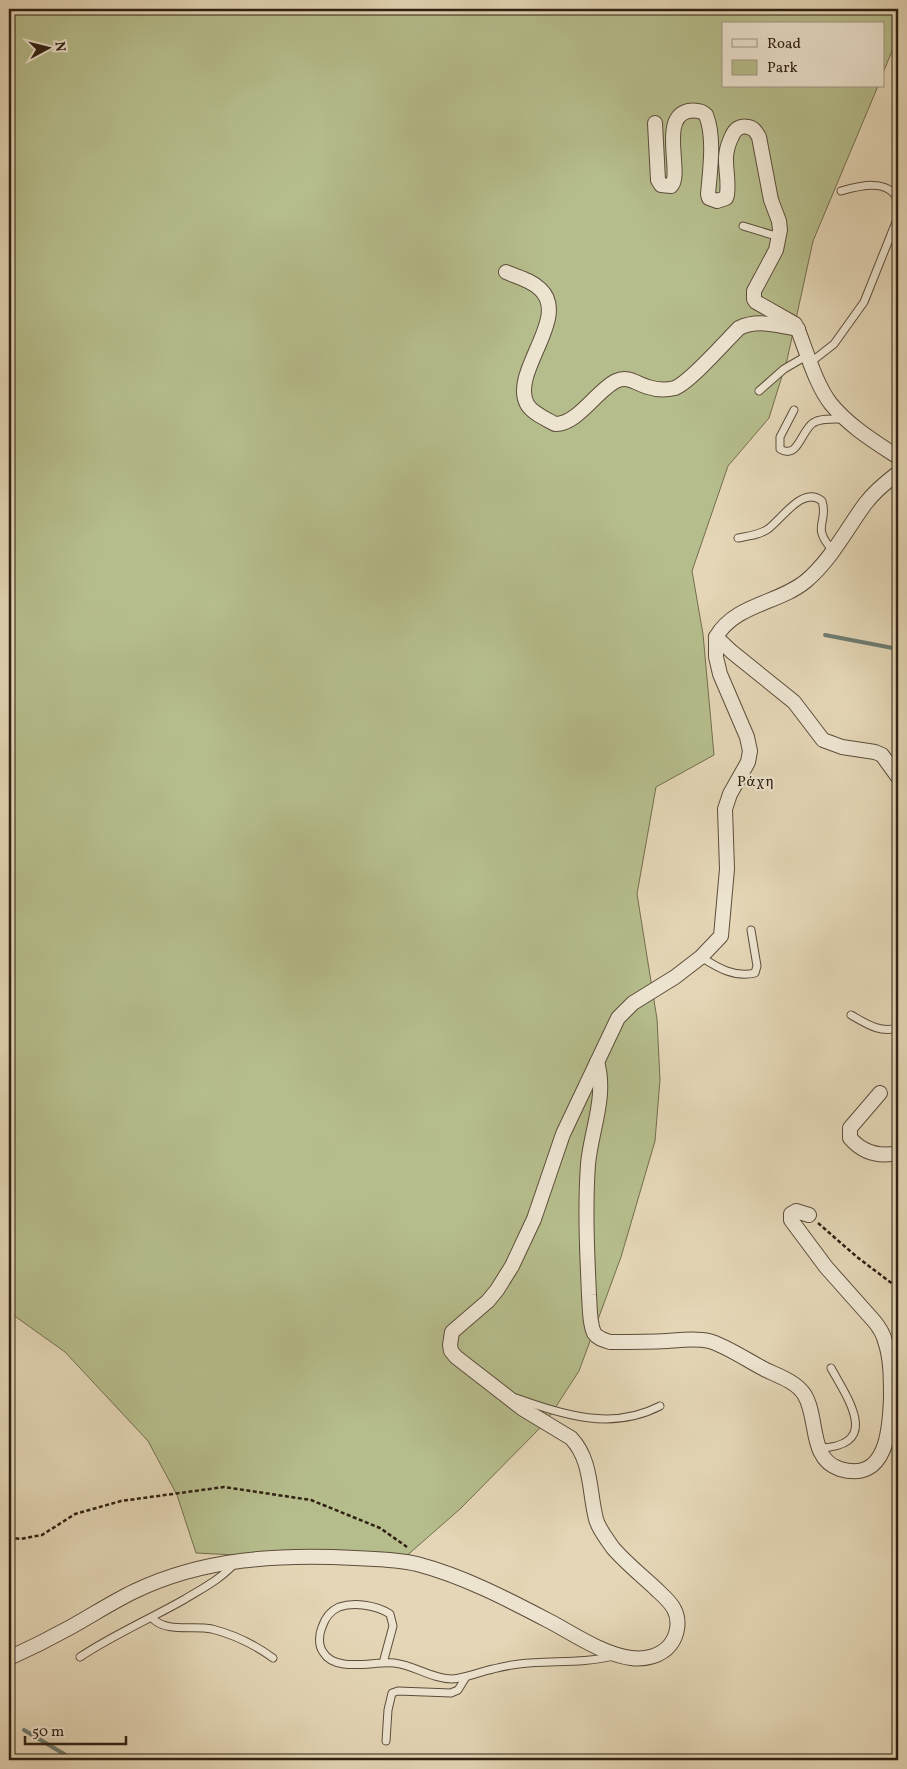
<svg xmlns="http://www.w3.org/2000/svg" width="907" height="1769" font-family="Vollkorn,serif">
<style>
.green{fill:#b6bd8c;stroke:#726e4f}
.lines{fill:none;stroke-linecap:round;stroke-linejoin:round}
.stream{stroke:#6c7c71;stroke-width:4}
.lane-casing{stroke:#5c4e3b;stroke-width:9}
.street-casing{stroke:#5c4e3b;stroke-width:16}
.path{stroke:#2f2012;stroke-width:2.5;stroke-dasharray:4 2.5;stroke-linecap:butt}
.lane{stroke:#ede4d0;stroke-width:7}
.street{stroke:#ede4d0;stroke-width:14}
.labels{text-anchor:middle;stroke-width:4.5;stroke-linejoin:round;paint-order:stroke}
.neighbourhood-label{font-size:15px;letter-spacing:1px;fill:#2f2012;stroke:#ede4d0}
</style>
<rect width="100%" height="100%" fill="#e4d6b6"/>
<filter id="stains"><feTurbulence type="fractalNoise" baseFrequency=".004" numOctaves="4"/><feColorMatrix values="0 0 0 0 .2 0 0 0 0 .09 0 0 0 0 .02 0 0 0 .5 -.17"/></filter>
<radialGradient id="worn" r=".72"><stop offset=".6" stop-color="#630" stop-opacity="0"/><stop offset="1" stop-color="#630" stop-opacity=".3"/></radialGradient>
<!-- green -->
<polygon class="green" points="9,9 898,9 898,36 883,73 883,24 723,24 723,86 878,86 813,241 787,360 769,418 728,466 692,571 703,634 714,755 656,787 637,894 657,1019 660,1080 655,1141 621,1257 579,1371 546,1422 460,1509 395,1566 334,1560 196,1553 177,1495 148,1441 65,1352 9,1312"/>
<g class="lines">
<!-- stream -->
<g class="stream">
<polyline points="825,635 898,649"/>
<polyline points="24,1730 74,1760"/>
</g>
<!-- lane casing -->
<g class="lane-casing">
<g id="lane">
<path d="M841,191C859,186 888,178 898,200"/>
<polyline points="743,226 779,237"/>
<polyline points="811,362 834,344 864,302 898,217"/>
<polyline points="759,391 784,369 808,355"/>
<path d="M794,410L780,437V449C798,460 801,431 813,423C820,418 835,419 844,419"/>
<path d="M738,538C749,536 759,535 768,529C782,519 803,485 822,501C829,524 810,525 833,551"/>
<path d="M701,957C718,968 735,978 755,973L757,966L751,930"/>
<path d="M851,1015C867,1024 879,1033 898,1028"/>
<path d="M516,1398C564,1415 612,1431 660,1406"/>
<path d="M819,1448C882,1446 848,1399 831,1368"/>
<path d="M152,1618C166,1633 193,1625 212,1629C235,1635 254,1644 273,1658"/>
<path d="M80,1657C113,1635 150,1619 185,1599C203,1588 221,1579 235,1563"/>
<path d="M383,1663L393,1626L390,1614C376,1605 354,1602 339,1607C330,1611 325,1618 322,1627C319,1634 318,1645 323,1652C335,1673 373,1661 394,1663C414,1665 432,1679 452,1679C466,1678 479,1672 493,1669C501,1667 510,1665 519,1664C550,1660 582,1664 613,1656"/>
<polyline points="386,1741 388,1710 392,1693 398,1691 451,1693 458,1690 466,1677"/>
</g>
</g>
<!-- street casing -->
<g class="street-casing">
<g id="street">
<path d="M655,123L658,180L661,185L671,186C683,175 659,118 688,111C695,110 701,110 706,115C715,137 710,171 708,194L709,198L717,201L726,198L727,195C730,171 720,160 732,136C735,129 740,125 748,127C754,128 756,132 759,137L771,200L779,221L780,230L776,250L754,291V299L756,302L795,324L798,330C807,353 816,385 831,404C849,426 875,442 898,457"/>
<path d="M506,272C517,277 531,280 540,289C571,317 510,372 527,404C532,413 546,419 555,424C577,425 597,390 616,381C628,375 637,384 648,387C657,390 666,390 675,388C690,382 725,342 739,328C757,319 778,325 798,329"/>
<path d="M898,473C886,482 874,492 865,504C846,530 831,560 806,581C778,604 735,604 716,637L732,652L794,702L823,740L842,747L875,752L882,755L898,777"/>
<path d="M597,1062C607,1096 591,1131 588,1164C585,1207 587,1252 589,1295C590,1307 589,1322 594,1333C598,1339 604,1340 610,1342C629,1342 648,1342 667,1341C681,1340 696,1338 709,1341C725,1345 750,1362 766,1370C779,1376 796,1382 804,1394C819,1417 808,1459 840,1469C887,1483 890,1429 891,1397C891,1379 891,1358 885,1341C883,1333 879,1327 874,1321L826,1267L791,1220V1214L796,1211L809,1215"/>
<path d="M880,1093L850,1128V1138C863,1153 880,1157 898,1153"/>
<path d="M9,1658C29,1649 49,1639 69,1628C91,1616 112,1602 135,1591C204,1558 280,1554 355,1558C376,1559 397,1559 417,1564C463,1576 507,1599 549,1621C574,1634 602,1654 631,1658C645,1660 661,1656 670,1645C678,1635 680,1620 674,1609C670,1601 661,1594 655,1588C641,1575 625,1562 613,1548C607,1539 599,1530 596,1519C589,1492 592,1460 571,1438L523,1409L456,1357L451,1351L450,1345L452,1332L488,1301L497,1290L512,1266L534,1219L563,1134L618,1018L633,1003L675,977L701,957L721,936L727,869L725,809L730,794L748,762L750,751L747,737L720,674L716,657V637"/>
</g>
</g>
<!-- path -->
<g class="path">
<polyline points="818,1223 857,1257 898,1288"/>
<polyline points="9,1537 20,1539 42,1535 75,1514 121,1501 224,1487 311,1500 380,1528 407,1547"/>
</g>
<!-- lane -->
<use href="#lane" class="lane"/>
<!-- street -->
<use href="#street" class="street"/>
</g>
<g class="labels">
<!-- neighbourhood labels -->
<g class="neighbourhood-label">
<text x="756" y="786">Ράχη</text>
</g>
</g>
<!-- margin -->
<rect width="907" height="1769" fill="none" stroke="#e4d6b6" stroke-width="30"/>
<rect x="10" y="10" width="887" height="1749" fill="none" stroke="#2f2012" stroke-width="2.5"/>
<rect x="15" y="15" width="877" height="1739" fill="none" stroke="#2f2012"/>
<!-- legend -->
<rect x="722" y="22" width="162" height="65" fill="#ede4d0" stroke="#a19684"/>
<rect x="732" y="39" width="25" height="8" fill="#ede4d0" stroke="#a19684"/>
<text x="767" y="48" font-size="15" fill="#2f2012">Road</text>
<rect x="732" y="60" width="25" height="15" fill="#b6bd8c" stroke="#a19684"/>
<text x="767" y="72" font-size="15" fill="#2f2012">Park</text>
<!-- north arrow -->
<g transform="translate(48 48) rotate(83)" stroke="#ede4d0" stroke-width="4" paint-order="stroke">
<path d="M0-4L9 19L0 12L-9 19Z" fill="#2f2012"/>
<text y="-8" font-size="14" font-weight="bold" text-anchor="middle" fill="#2f2012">N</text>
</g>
<!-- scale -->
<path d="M25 1736v8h101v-8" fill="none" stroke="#2f2012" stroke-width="2.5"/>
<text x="32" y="1736" font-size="15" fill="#2f2012" stroke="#ede4d0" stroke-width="4" paint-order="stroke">50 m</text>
<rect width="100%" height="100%" filter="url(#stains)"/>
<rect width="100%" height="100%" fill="url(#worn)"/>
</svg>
